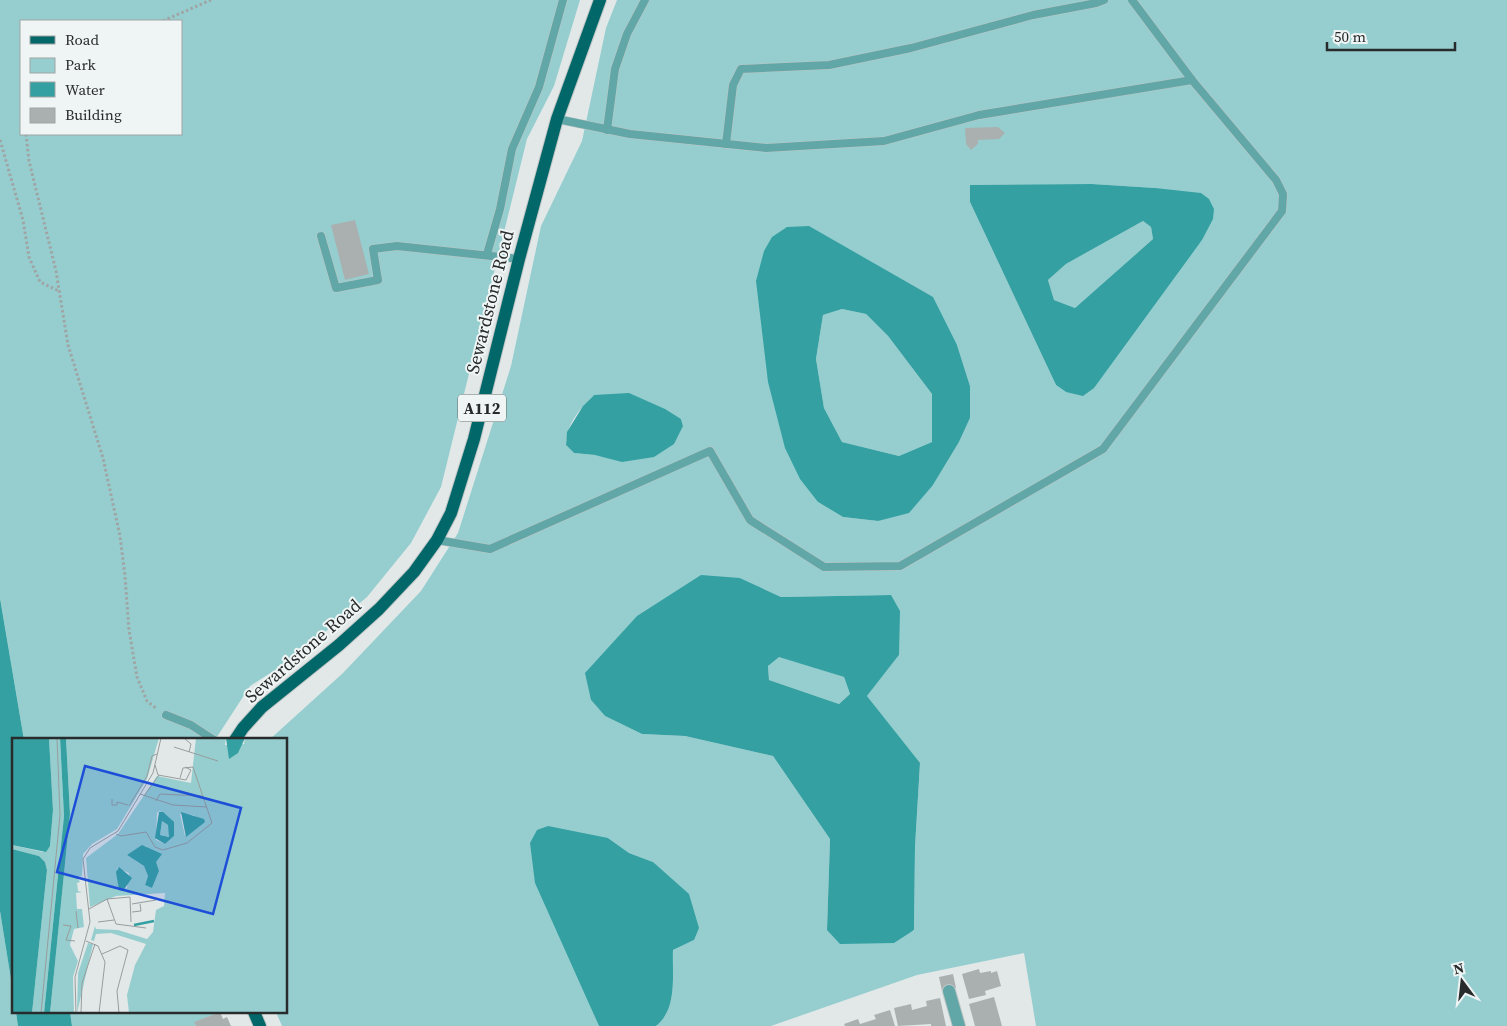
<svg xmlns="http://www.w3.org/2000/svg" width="1507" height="1026" font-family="'Source Serif 4',serif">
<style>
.green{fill:#96cecf;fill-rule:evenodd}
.water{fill:#35a0a2;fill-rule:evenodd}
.building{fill:#aab0b0}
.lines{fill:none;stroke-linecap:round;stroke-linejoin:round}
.lane-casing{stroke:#c1c6c6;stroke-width:9}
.street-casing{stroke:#c1c6c6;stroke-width:14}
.primary-casing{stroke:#c1c6c6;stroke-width:14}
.path{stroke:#9fa4a4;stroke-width:3;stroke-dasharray:2.5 2.5;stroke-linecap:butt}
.lane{stroke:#62a7a7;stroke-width:8}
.street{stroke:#62a7a7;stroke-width:12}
.primary{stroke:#016769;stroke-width:12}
.labels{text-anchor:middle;stroke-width:4;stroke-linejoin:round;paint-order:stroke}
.shield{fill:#eff5f5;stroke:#646868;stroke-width:1}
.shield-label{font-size:16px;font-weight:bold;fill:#282b2b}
.street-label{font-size:18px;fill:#282b2b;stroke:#eff5f5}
.inset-river{fill:none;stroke:#35a0a2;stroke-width:2.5}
.inset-road{fill:none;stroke:#989c9c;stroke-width:1}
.view{fill:#1d4ed8;fill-opacity:0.15;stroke:#1d4ed8;stroke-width:2.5}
.inset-edge{fill:none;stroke:#282b2b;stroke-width:2.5}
</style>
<rect width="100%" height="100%" fill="#e2e8e8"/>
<!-- green -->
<g class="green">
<path d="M0,0H580L554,86L527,139L441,487L411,543L367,597L294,658L250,686L215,740H24L0,597ZM21,21H181V134H21Z"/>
<path d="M617,0H1507V1026H1036L1024,953L917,975L771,1026H656C678,1009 672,975 673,950L694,940L653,862L629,853L608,838L572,963L599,1026H282L276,1012H286V740H269L343,673L421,591L458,533L511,366L541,226L582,141L606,28ZM1092,184L1155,188L1202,240L1066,392L1056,385L970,202V185ZM809,226L957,345L970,386V418L959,442L933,485L878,521L843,517L818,502ZM594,395C622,395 657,405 681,419L683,426L595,455L574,453L566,445C567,423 579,410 594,395ZM740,578L781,597L891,595L899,655L867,696L920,764L915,847L914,931L827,930L830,839L773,756L685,736L642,734L605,716L591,700Z"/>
<polygon points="1143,221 1151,227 1153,239 1075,308 1054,300 1048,280 1066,264"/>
<polygon points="842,309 866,314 888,336 932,394 932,442 899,456 842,442 824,408 816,359 823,315"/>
<polygon points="779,656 844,677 850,694 839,704 769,680 768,666"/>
<polygon points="0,911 14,998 14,1012 16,1012 18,1026 0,1026"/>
<polygon points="70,1012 220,1012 195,1022 196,1026 72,1026"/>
</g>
<!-- water -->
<g class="water">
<path d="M1092,184L1155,188L1201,193L1209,199L1214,209L1213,219L1202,240L1094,388L1083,396L1066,392L1056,385L970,202V185ZM1143,221L1151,227L1153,239L1075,308L1054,300L1048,280L1066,264Z"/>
<path d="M809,226L933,297L957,345L970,386V418L959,442L933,485L909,513L878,521L843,517L818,502L800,479L785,448L768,382L756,281L764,251L772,237L787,227ZM842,309L866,314L888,336L932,394V442L899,456L842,442L824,408L816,359L823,315Z"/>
<polygon points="629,393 665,409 681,419 683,426 674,444 654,457 622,462 595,455 574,453 566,445 567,432 583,406 594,395"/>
<path d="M701,575L740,578L781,597L891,595L900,611L899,655L867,696L920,763L915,847L914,930L894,943L840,944L827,930L830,839L773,756L685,736L642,734L605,716L591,700L585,673L637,616ZM779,657L844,677L850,694L839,704L769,680L768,666Z"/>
<polygon points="0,598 24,740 14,740 14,998 0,911"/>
<path d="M548,826L608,838L629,853L653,862L689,894L699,928L694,940L673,950C672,975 678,1009 656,1026H599L535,883L530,843L537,830Z"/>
<polygon points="16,1012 70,1012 72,1026 18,1026"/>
</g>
<!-- building -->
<g class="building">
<polygon points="998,127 1005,133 999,139 978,140 978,144 971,150 966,144 965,128"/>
<polygon points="355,220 369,274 345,280 331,225"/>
<polygon points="979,969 980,973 991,971 991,973 997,971 1001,986 985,991 986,995 969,999 962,974"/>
<polygon points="953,974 956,988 942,991 939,977"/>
<polygon points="994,997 1002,1026 975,1026 969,1004"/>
<polygon points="940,998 946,1026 931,1026 931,1024 898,1026 894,1008 911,1004 912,1010 927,1006 926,1001"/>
<polygon points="890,1010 895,1026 845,1026 844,1024 858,1019 860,1024 876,1019 874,1015"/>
<polygon points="220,1012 223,1019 227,1017 231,1026 196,1026 194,1022"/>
</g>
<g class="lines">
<!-- lane casing -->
<g class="lane-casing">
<g id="lane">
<polyline points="557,119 630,134 766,148 884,141 979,115 1192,80"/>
<polyline points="607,130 615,69 627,34 645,0"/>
<polyline points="726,144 733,85 741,69 829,65 911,48 1033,15 1096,3 1104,0"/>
<polyline points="321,236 336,288 378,280 373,249 397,246 519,259"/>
<polyline points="487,254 500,209 512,149 539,87 563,0"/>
<polyline points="437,540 490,549 710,451 750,520 824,567 900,566 1103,449 1282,211 1283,194 1276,180 1192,80 1132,0"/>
<polyline points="166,715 191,725 214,740"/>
</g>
</g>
<!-- street casing -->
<g class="street-casing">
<polyline id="street" points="949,991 959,1026"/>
</g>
<!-- primary casing -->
<g class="primary-casing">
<g id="primary">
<polyline points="235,740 243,728 262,707 339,645 379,609 414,572 437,540 451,513 474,439 519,259 557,119 600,0"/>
<polyline points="254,1012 260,1026"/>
</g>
</g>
<!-- path -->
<g class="path">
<polyline points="163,21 211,0"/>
<polyline points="26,134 29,161 56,271 68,345 103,458 120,536 125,576 129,630 137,677 147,701 157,709"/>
<polyline points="0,140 23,220 29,257 40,282 59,291"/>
</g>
<!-- lane -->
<use href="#lane" class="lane"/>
<!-- street -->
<use href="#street" class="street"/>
<!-- primary -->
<use href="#primary" class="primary"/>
</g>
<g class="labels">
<!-- shield labels -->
<rect class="shield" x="458" y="394.5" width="48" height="27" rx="4"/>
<g class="shield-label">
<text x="482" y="414">A112</text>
</g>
<!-- street labels -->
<g class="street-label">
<text transform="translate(490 302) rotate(-76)" y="6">Sewardstone Road</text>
<text transform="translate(303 651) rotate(-41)" y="6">Sewardstone Road</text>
</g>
</g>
<!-- overview -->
<g transform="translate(12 738)">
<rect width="275" height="275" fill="#e2e8e8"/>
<path d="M37,0H48L52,78L32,275H20L35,132L33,124L27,118L0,111V107L31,114L38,108L41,72ZM54,0H147L135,41L105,91L80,106L71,116L70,138L65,139L68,144L65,145L66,153L70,154L64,155L65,171H70L72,189L62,191L58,207L66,223L61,239L62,275H38L58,76ZM184,0H214L213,7L232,6L233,0H275V275H117L115,257L123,227L134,206L99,195L84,196L82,203L79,202L83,188L84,191L106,192L135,201L141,194L144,172L152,168L153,155L104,158L78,169L74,120L106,96L145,38L179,45ZM148,73L162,98L153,106L144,102L145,75ZM168,76L181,77L193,83L173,98ZM134,108L147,133L140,150L133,147L136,138L132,128L115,117ZM105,130L117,135L115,150L107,152ZM150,83L156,87L158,99L148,97ZM76,205L81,206L65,275L66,235Z" fill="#96cecf" fill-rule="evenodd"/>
<path d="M0,0H37L41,72L38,108L34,114L0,107ZM48,0H54L58,76L38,275H32L52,78ZM214,0H233L226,15L217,21ZM147,74H151L162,84V98L153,106L143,100ZM150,83L156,87L157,99L148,97ZM169,74L192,81L193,84L174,99ZM130,107L150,116L144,124L147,133L140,150L133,147L136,138L132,128L115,117ZM0,111L27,118L33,124L35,132L20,275H0ZM107,129L120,140L111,153L107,152L104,134Z" fill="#35a0a2" fill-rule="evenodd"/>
<path class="inset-river" d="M122,187L142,183"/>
<path class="inset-road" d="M172,0L179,6L177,14M162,9L206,23M143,27L146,37L174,42L179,32L173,29M128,56L161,67L195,69M132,58L147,37M100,61V67H105V64L116,67M144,63L148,56L190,58M117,68L135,38L140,18L145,16M104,96L109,98L134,94L143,109L151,112L175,105L200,85L181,29L171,30L168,40M95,161L104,186L134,190M120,166L144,162M77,171L95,161L118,159L119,184M64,173L66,190M120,174L129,173L128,166M86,184L102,182M51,187L59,188L54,202L63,203M74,203L86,208L93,224L87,275M90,216L108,208L116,212L105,253L107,275M29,275L48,77L45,0M64,275L63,239L78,184L71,121L78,110L106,93L141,35L149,0M69,275L70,245L83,206"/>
<path class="view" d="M73,28L229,70L201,176L45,134Z"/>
<rect width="275" height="275" class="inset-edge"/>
</g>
<!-- legend -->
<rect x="20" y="20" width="162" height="115" fill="#eff5f5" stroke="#9fa4a4"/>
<rect x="30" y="36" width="25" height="8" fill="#016769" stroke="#9fa4a4"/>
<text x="65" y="45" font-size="15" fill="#282b2b">Road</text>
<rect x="30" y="58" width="25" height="15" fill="#96cecf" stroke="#9fa4a4"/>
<text x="65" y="70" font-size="15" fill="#282b2b">Park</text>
<rect x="30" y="82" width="25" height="15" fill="#35a0a2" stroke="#9fa4a4"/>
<text x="65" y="95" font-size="15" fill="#282b2b">Water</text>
<rect x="30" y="108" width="25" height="15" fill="#aab0b0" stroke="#9fa4a4"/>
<text x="65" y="120" font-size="15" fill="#282b2b">Building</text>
<!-- north arrow -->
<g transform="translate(1462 981) rotate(345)" stroke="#eff5f5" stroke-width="4" paint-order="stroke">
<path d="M0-4L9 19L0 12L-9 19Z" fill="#282b2b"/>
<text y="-8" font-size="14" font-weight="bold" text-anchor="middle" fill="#282b2b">N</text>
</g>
<!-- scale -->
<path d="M1327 42v8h128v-8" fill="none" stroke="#282b2b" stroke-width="2.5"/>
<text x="1334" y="42" font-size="15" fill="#282b2b" stroke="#eff5f5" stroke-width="4" paint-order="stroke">50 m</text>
</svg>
